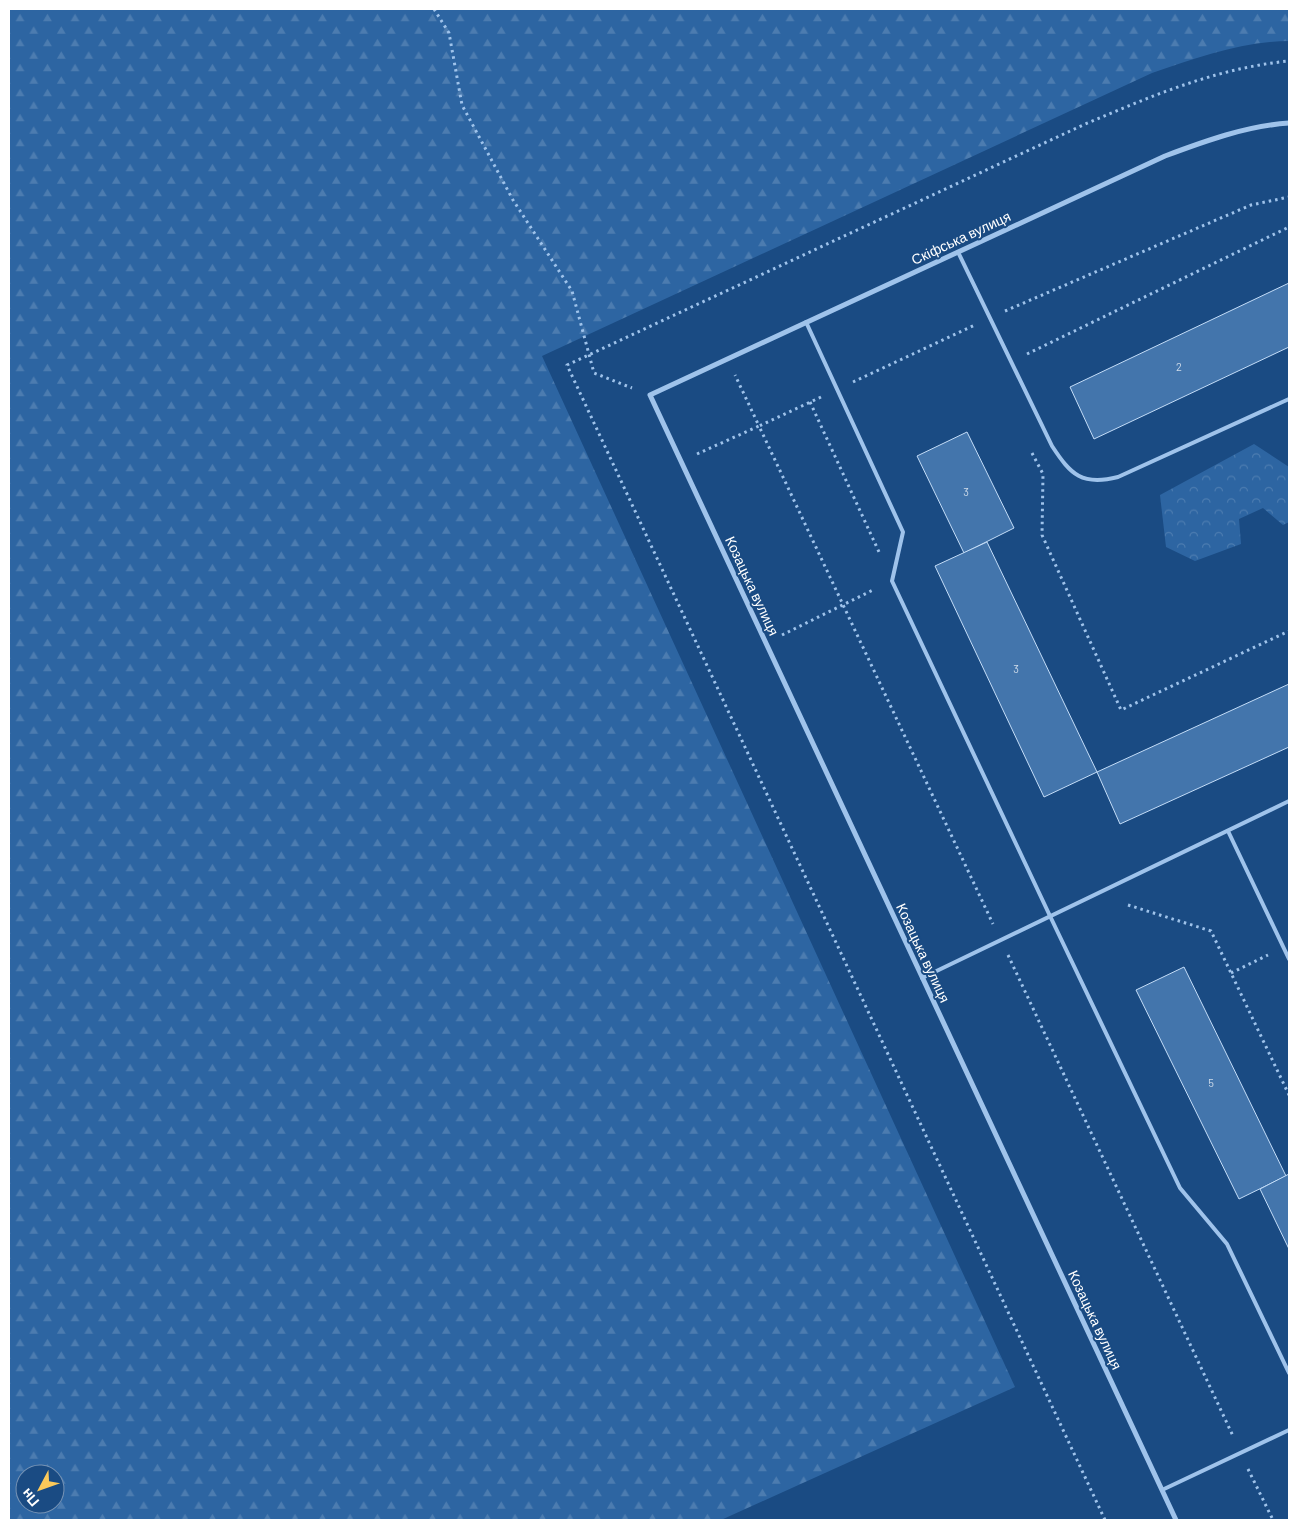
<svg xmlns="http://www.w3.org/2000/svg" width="1298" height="1529" font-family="Barlow,sans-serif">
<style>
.forest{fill:url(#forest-firs);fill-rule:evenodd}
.park{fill:url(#park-crowns)}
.building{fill:#4375ac;stroke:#c4ddf8}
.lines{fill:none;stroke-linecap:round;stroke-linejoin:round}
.path{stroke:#9fc3eb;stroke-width:3;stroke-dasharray:2.5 4;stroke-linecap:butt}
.lane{stroke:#9fc3eb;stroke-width:4}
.street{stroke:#9fc3eb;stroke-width:5}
.labels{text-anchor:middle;stroke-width:4;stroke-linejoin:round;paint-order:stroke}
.number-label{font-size:11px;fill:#d0dcea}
.street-label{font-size:14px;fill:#fff;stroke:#1a4b83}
</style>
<defs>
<pattern id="forest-firs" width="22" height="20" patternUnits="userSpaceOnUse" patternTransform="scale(1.25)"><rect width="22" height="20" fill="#2d65a2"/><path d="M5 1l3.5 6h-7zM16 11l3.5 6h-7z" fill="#4c7cb0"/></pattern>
<pattern id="park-crowns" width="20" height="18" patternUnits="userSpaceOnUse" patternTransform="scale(1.25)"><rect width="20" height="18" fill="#2d65a2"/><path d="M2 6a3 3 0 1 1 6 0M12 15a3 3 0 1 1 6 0" fill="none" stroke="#4c7cb0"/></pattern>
</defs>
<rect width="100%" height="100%" fill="#1a4b83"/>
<!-- forest -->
<path class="forest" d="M9,9H1289V41C1242,41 1196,58 1152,73L542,356L1015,1387L721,1520H9ZM25,1474H55V1504H25Z"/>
<!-- park -->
<polygon class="park" points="1254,444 1289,467 1289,522 1283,525 1263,508 1239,519 1241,544 1195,561 1166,547 1160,495"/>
<!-- building -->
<g class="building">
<polygon points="1289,283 1289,347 1094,439 1070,387"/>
<polygon points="967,432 1014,528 964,553 917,456"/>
<polygon points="987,542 1097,772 1044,797 935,566"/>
<polygon points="1289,684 1289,747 1120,824 1097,772"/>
<polygon points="1184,967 1286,1176 1239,1199 1136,990"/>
<polygon points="1289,1174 1289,1249 1260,1189"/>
</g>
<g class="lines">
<!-- path -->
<g class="path">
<polyline points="434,9 449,33 462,105 513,200 572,291 594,373 632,388"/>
<polyline points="1005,311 1251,205 1289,197"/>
<polyline points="1027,354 1289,227"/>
<polyline points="853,382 975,325"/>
<polyline points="821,397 759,426 993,924"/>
<polyline points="810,402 879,552"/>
<polyline points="1032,453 1043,474 1042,535 1121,710 1289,631"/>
<polyline points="697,454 759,426 735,375"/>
<polyline points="782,635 875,589"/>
<polyline points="1128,905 1211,931 1289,1095"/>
<polyline points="1008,955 1233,1436"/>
<polyline points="1231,973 1268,955"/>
<polyline points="1248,1469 1273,1520"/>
<path d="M1105,1520L567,365L1083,125C1149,97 1216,68 1289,61"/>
</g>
<!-- lane -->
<g class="lane">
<path d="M958,252L1052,446C1071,475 1082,486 1118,477L1289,399"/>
<polyline points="806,322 903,532 892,581 1050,916 1180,1188 1227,1244 1289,1373"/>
<polyline points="1228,831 1289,959"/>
<polyline points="922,978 1289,801"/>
<polyline points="1162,1490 1289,1430"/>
</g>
<!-- street -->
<path class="street" d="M1176,1520L650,395L1165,156C1205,141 1246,126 1289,123"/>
</g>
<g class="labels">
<!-- number labels -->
<g class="number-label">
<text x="1179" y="371">2</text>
<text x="966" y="496">3</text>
<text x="1016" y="673">3</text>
<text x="1211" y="1087">5</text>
</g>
<!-- street labels -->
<g class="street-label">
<text transform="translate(961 238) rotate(-25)" y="5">Скіфська вулиця</text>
<text transform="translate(752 586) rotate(65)" y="5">Козацька вулиця</text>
<text transform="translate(923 953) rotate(65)" y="5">Козацька вулиця</text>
<text transform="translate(1095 1320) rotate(65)" y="5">Козацька вулиця</text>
</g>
</g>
<!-- border -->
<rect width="1298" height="1529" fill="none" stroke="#ffffff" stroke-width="20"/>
<!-- north arrow -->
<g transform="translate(40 1489) rotate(229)"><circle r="24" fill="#1a4b83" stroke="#7693b5"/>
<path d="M0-4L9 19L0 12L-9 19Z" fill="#fdca5a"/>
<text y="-8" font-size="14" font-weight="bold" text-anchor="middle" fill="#ffffff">Пн</text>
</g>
</svg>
